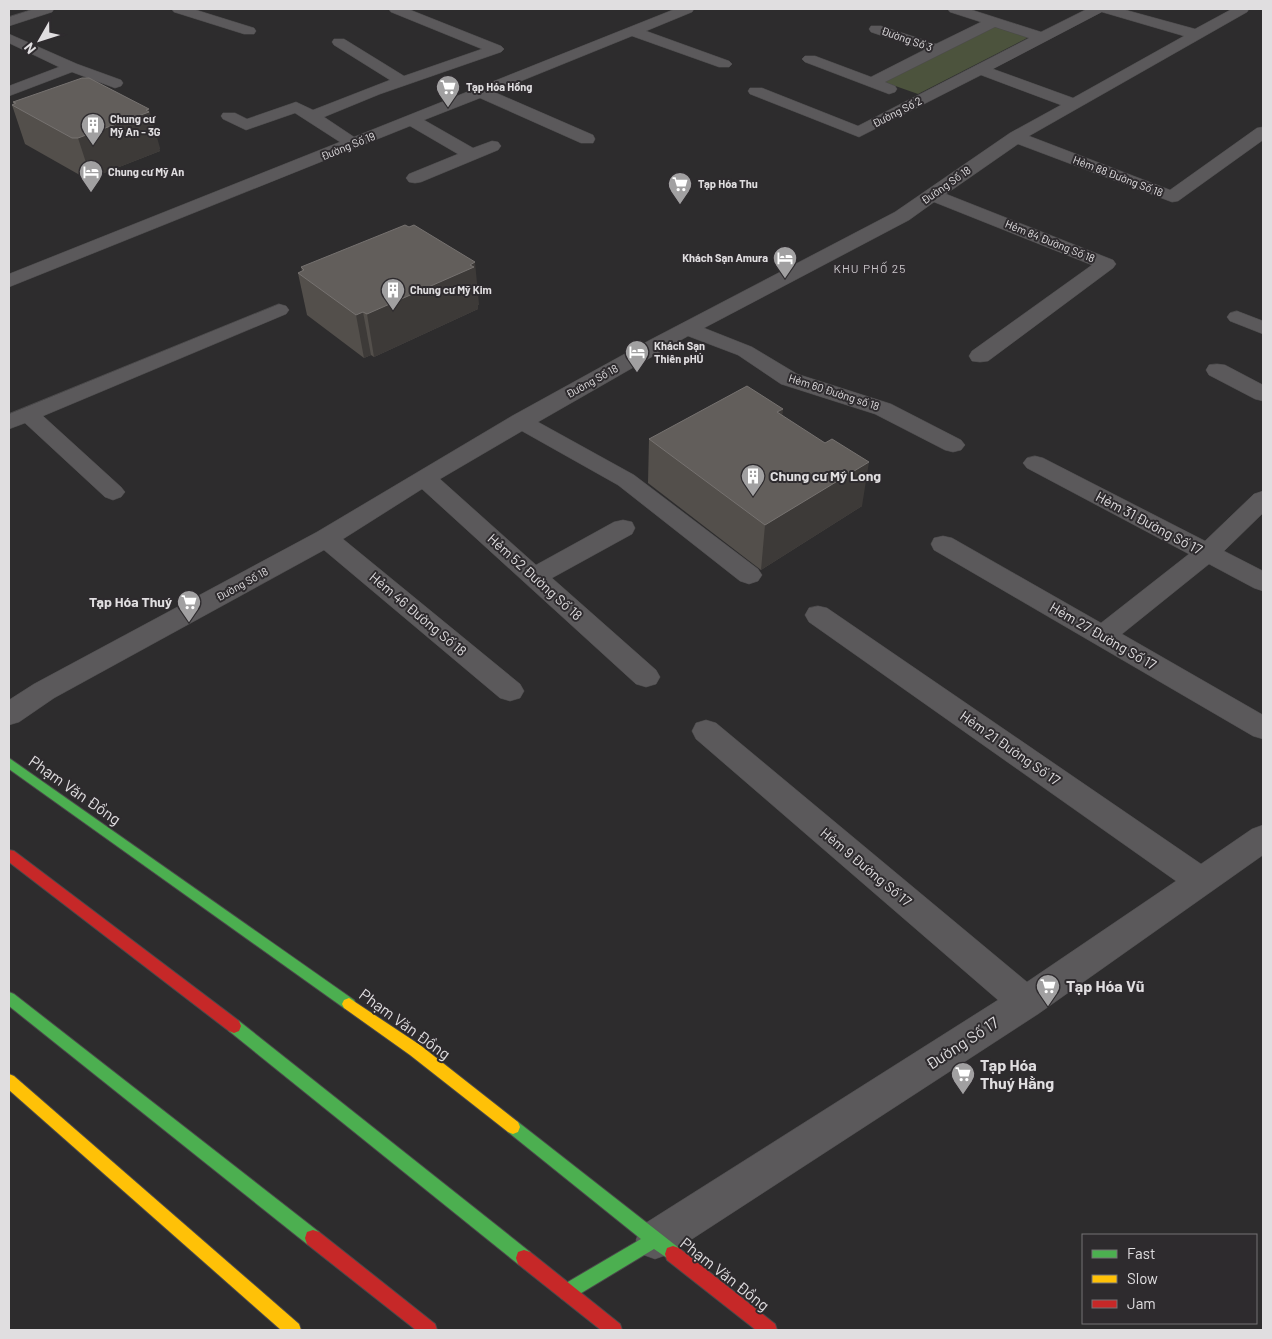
<svg xmlns="http://www.w3.org/2000/svg" width="1272" height="1339" font-family="Barlow,sans-serif">
<style>
.green{fill:#4c533d}
.lines{fill:none;stroke-linecap:round;stroke-linejoin:round}
.street-casing{stroke:#4a494a;stroke-width:1}
.fast-casing{stroke:#4a494a;stroke-width:2}
.slow-casing{stroke:#4a494a;stroke-width:2}
.jam-casing{stroke:#4a494a;stroke-width:2}
.street{fill:#5b595b;fill-rule:evenodd}
.fast{fill:#4caf50;fill-rule:evenodd}
.slow{fill:#ffc107;fill-rule:evenodd}
.jam{fill:#c62828;fill-rule:evenodd}
.wall{fill:#534f4b}
.shaded-wall{fill:#3d3a38}
.building{fill:#625e5b;stroke:#767270}
.labels{text-anchor:middle;stroke-width:4;stroke-linejoin:round;paint-order:stroke}
.far-street-label{font-size:11px;fill:#e0dee0;stroke:#2e2b2e}
.far-poi-label{font-size:11px;font-weight:bold;fill:#e0dee0;stroke:#2e2b2e;text-anchor:start}
.far-neighbourhood-label{font-size:12px;letter-spacing:1px;fill:#cbc7cb;stroke:#2e2b2e}
.poi-label{font-size:14px;font-weight:bold;fill:#e0dee0;stroke:#2e2b2e;text-anchor:start}
.street-label{font-size:14px;fill:#e0dee0;stroke:#2e2b2e}
.near-street-label{font-size:16px;fill:#e0dee0;stroke:#2e2b2e}
.near-poi-label{font-size:16px;font-weight:bold;fill:#e0dee0;stroke:#2e2b2e;text-anchor:start}
</style>
<rect width="100%" height="100%" fill="#2d2c2d"/>
<!-- green -->
<polygon class="green" points="996,26 1029,37 918,94 884,82"/>
<g class="lines">
<!-- street casing -->
<g class="street-casing">
<g id="street">
<polygon points="34,9 54,9 52,12 9,26 9,17"/>
<polygon points="172,9 193,9 254,28 256,31 254,34 244,34 174,12"/>
<polygon points="389,9 408,9 501,46 504,49 501,52 380,94 324,117 354,137 675,9 694,9 692,12 646,31 729,61 732,64 729,67 719,67 632,36 494,92 593,135 595,139 593,143 581,143 480,98 424,120 473,148 492,141 498,142 501,146 498,150 421,182 415,183 409,182 406,178 409,174 458,154 410,126 9,287 9,274 340,142 295,113 246,130 223,119 221,116 223,113 235,113 247,119 296,102 313,110 390,80 334,45 332,42 334,39 344,39 404,76 482,49 391,12"/>
<path d="M948,9H969L1041,32L1087,9H1122L1195,29L1232,9H1249L1247,12L1029,136L1170,190L1257,128L1263,127V140L1178,201L1172,202L1018,144L946,194L1113,260L1116,264L1113,268L988,361L980,362L972,361L969,356L972,351L1092,265L934,202L909,220L704,328L752,347L797,374L891,404L961,440L965,445L961,450L953,452L945,450L875,414L781,384L738,355L688,336L538,422L634,475L758,569L762,575L758,581L749,584L740,581L618,485L522,431L440,479L536,565L614,522L623,520L632,522L635,528L632,534L552,578L656,670L660,677L656,684L646,687L636,684L422,489L343,539L520,684L524,691L520,698L510,701L500,698L324,550L54,698L19,722L9,725V700L34,684L317,532L512,416L650,340L895,212L1010,133L1061,105L981,75L859,137L750,94L748,91L750,88H762L858,126L1029,38L995,27L885,82L895,86L897,89L895,92L889,94L805,62L802,59L805,56H815L871,77L924,50L871,32L869,29L871,26H881L936,44L981,22L950,12ZM1102,12L1184,36L1073,98L993,69Z"/>
<polygon points="9,34 77,64 121,80 123,83 121,86 115,88 72,72 9,96 9,86 59,67 9,43"/>
<polygon points="279,304 286,306 289,310 286,314 43,416 121,487 125,492 121,497 113,500 105,497 25,423 9,429 9,414"/>
<polygon points="1237,311 1263,321 1263,334 1230,321 1227,317 1230,313"/>
<polygon points="1217,364 1225,365 1263,385 1263,401 1255,399 1209,375 1206,370 1209,365"/>
<polygon points="1035,456 1043,458 1205,541 1254,494 1263,491 1263,513 1224,551 1263,571 1263,591 1254,588 1209,564 1122,634 1263,715 1263,739 1253,736 934,550 931,544 934,538 943,536 952,538 1101,623 1189,554 1027,468 1023,463 1027,458"/>
<polygon points="818,606 827,608 1201,864 1252,829 1263,825 1263,855 1038,1014 669,1254 655,1259 641,1254 636,1240 641,1226 998,1000 696,739 692,731 696,723 706,720 716,723 1027,982 1176,881 809,622 805,615 809,608"/>
</g>
</g>
<!-- fast casing -->
<g class="fast-casing">
<g id="fast">
<polygon points="9,758 354,1000 356,1004 354,1008 349,1010 344,1008 9,769"/>
<polygon points="9,992 14,994 319,1232 321,1238 319,1244 313,1246 307,1244 9,1006"/>
<polygon points="234,1019 239,1021 530,1252 532,1258 530,1264 524,1266 518,1264 229,1031 227,1026 229,1021"/>
<polygon points="513,1120 518,1122 679,1248 681,1254 679,1260 673,1262 654,1249 573,1298 567,1300 561,1298 559,1292 561,1286 641,1239 508,1132 506,1127 508,1122"/>
</g>
</g>
<!-- slow casing -->
<g class="slow-casing">
<g id="slow">
<polygon points="349,998 420,1045 518,1122 520,1127 518,1132 513,1134 508,1132 410,1055 344,1008 342,1004 344,1000"/>
<polygon points="9,1074 14,1076 299,1324 301,1330 281,1330 9,1090"/>
</g>
</g>
<!-- jam casing -->
<g class="jam-casing">
<g id="jam">
<polygon points="9,850 14,851 239,1021 241,1026 239,1031 234,1033 229,1031 9,862"/>
<polygon points="313,1230 319,1232 435,1324 437,1330 416,1330 307,1244 305,1238 307,1232"/>
<polygon points="673,1246 679,1248 775,1324 777,1330 756,1330 667,1260 665,1254 667,1248"/>
<polygon points="524,1250 530,1252 620,1324 622,1330 601,1330 518,1264 516,1258 518,1252"/>
</g>
</g>
<!-- street -->
<use href="#street" class="street"/>
<!-- fast -->
<use href="#fast" class="fast"/>
<!-- slow -->
<use href="#slow" class="slow"/>
<!-- jam -->
<use href="#jam" class="jam"/>
</g>
<!-- wall -->
<g class="wall">
<polygon points="13,102 160,148 159,149 160,151 91,178 85,178 25,144 12,105 14,104"/>
<polygon points="301,267 479,304 478,305 478,309 374,357 371,355 364,358 307,315 298,273 302,271"/>
<polygon points="783,416 862,506 761,570 648,483 649,439"/>
</g>
<!-- shaded-wall -->
<g class="shaded-wall">
<polygon points="149,109 160,148 159,149 160,151 91,178 78,138"/>
<polygon points="475,262 479,304 478,305 478,309 374,357 367,314"/>
<polygon points="363,312 371,355 364,358 356,315"/>
<polygon points="783,409 779,453 777,412"/>
<polygon points="869,462 862,506 761,570 765,525"/>
</g>
<!-- building -->
<g class="building">
<polygon points="82,78 89,78 149,109 146,110 149,112 78,138 72,138 12,105 16,103 13,102"/>
<polygon points="405,225 409,227 414,225 475,262 470,265 474,267 367,314 363,312 356,315 298,273 304,270 301,267"/>
<polygon points="747,386 783,409 777,412 825,443 832,439 869,462 765,525 649,439"/>
</g>
<!-- icons -->
<defs>
<g id="supermarket-pin" transform="scale(1.25)"><path d="M0 17L-7.5 6A9.5 9.5 0 1 1 7.5 6Z" fill="#a1a0a1" stroke="#2e2b2e"/><path d="M-6-5.5h2.5l.6 2H6L4.5 2H-2.5L-4.4-4H-6ZM-1.5 3.2a1.3 1.3 0 1 0 .1 0ZM3 3.2a1.3 1.3 0 1 0 .1 0Z" fill="#fff"/></g>
<g id="building-pin" transform="scale(1.25)"><path d="M0 17L-7.5 6A9.5 9.5 0 1 1 7.5 6Z" fill="#a1a0a1" stroke="#2e2b2e"/><path d="M-4-6H4V6H1V3H-1V6H-4ZM-2.5-4.3h1.7v1.8h-1.7ZM.8-4.3h1.7v1.8H.8ZM-2.5-1h1.7V.8h-1.7ZM.8-1h1.7V.8H.8Z" fill="#fff"/></g>
<g id="hotel-pin" transform="scale(1.25)"><path d="M0 17L-7.5 6A9.5 9.5 0 1 1 7.5 6Z" fill="#a1a0a1" stroke="#2e2b2e"/><path d="M-6-4.5h1.5V1H6V5H4.5V3h-9V5H-6ZM-4 0a1.8 1.8 0 1 1 3.6 0ZM.5 0V-2.5h3Q6-2.5 6 0Z" fill="#fff"/></g>
</defs>
<g fill-rule="evenodd">
<use href="#supermarket-pin" x="448" y="87"/>
<use href="#building-pin" x="93" y="125"/>
<use href="#hotel-pin" x="91" y="172"/>
<use href="#supermarket-pin" x="680" y="184"/>
<use href="#hotel-pin" x="785" y="258"/>
<use href="#building-pin" x="393" y="290"/>
<use href="#hotel-pin" x="637" y="352"/>
<use href="#building-pin" x="753" y="476"/>
<use href="#supermarket-pin" x="189" y="602"/>
<use href="#supermarket-pin" x="1048" y="986"/>
<use href="#supermarket-pin" x="963" y="1074"/>
</g>
<g class="labels">
<!-- far-street labels -->
<g class="far-street-label">
<text transform="translate(907 39) rotate(19)" y="4">Đường Số 3</text>
<text transform="translate(897 112) rotate(-27)" y="4">Đường Số 2</text>
<text transform="translate(348 146) rotate(-22)" y="4">Đường Số 19</text>
<text transform="translate(1118 176) rotate(21)" y="4">Hẻm 88 Đường Số 18</text>
<text transform="translate(946 185) rotate(-35)" y="4">Đường Số 18</text>
<text transform="translate(1050 241) rotate(22)" y="4">Hẻm 84 Đường Số 18</text>
<text transform="translate(592 381) rotate(-29)" y="4">Đường Số 18</text>
<text transform="translate(834 392) rotate(18)" y="4">Hẻm 60 Đường số 18</text>
<text transform="translate(242 584) rotate(-29)" y="4">Đường Số 18</text>
</g>
<!-- far-poi labels -->
<g class="far-poi-label">
<text x="466" y="91">Tạp Hóa Hồng</text>
<text x="110" y="123">Chung cư<tspan x="110" dy="13">Mỹ An - 3G</tspan></text>
<text x="108" y="176">Chung cư Mỹ An</text>
<text x="698" y="188">Tạp Hóa Thu</text>
<text x="768" y="262" text-anchor="end">Khách Sạn Amura</text>
<text x="410" y="294">Chung cư Mỹ Kim</text>
<text x="654" y="350">Khách Sạn<tspan x="654" dy="13">Thiên pHÚ</tspan></text>
</g>
<!-- far-neighbourhood labels -->
<g class="far-neighbourhood-label">
<text x="870" y="273">KHU PHỐ 25</text>
</g>
<!-- poi labels -->
<g class="poi-label">
<text x="770" y="481">Chung cư Mỹ Long</text>
<text x="172" y="607" text-anchor="end">Tạp Hóa Thuý</text>
</g>
<!-- street labels -->
<g class="street-label">
<text transform="translate(1149 523) rotate(28)" y="5">Hẻm 31 Đường Số 17</text>
<text transform="translate(535 577) rotate(42)" y="5">Hẻm 52 Đường Số 18</text>
<text transform="translate(418 614) rotate(40)" y="5">Hẻm 46 Đường Số 18</text>
<text transform="translate(1103 636) rotate(30)" y="5">Hẻm 27 Đường Số 17</text>
<text transform="translate(1010 748) rotate(35)" y="5">Hẻm 21 Đường Số 17</text>
<text transform="translate(866 867) rotate(40)" y="5">Hẻm 9 Đường Số 17</text>
</g>
<!-- near-street labels -->
<g class="near-street-label">
<text transform="translate(75 790) rotate(35)" y="6">Phạm Văn Đồng</text>
<text transform="translate(405 1024) rotate(36)" y="6">Phạm Văn Đồng</text>
<text transform="translate(962 1043) rotate(-33)" y="6">Đường Số 17</text>
<text transform="translate(725 1274) rotate(38)" y="6">Phạm Văn Đồng</text>
</g>
<!-- near-poi labels -->
<g class="near-poi-label">
<text x="1066" y="992">Tạp Hóa Vũ</text>
<text x="980" y="1071">Tạp Hóa<tspan x="980" dy="18">Thuý Hằng</tspan></text>
</g>
</g>
<!-- border -->
<rect width="1272" height="1339" fill="none" stroke="#e0dee0" stroke-width="20"/>
<!-- legend -->
<rect x="1082" y="1234" width="175" height="90" fill="#2e2b2e" stroke="#757375"/>
<rect x="1092" y="1250" width="25" height="8" fill="#4caf50" stroke="#757375"/>
<text x="1127" y="1259" font-size="15" fill="#e0dee0">Fast</text>
<rect x="1092" y="1275" width="25" height="8" fill="#ffc107" stroke="#757375"/>
<text x="1127" y="1284" font-size="15" fill="#e0dee0">Slow</text>
<rect x="1092" y="1300" width="25" height="8" fill="#c62828" stroke="#757375"/>
<text x="1127" y="1309" font-size="15" fill="#e0dee0">Jam</text>
<!-- north arrow -->
<g transform="translate(40 40) rotate(231)" stroke="#2e2b2e" stroke-width="4" paint-order="stroke">
<path d="M0-4L9 19L0 12L-9 19Z" fill="#e0dee0"/>
<text y="-8" font-size="14" font-weight="bold" text-anchor="middle" fill="#e0dee0">N</text>
</g>
</svg>
